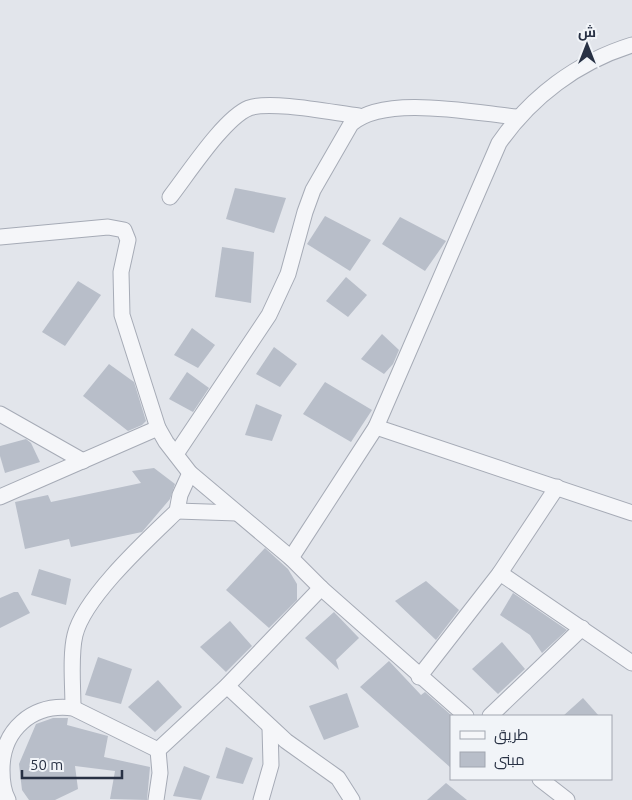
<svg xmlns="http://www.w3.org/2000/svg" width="632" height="800" font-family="Ubuntu,Cairo,sans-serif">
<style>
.building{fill:#b8bec9}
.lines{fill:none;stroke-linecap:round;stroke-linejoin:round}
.street-casing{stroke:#a6abb6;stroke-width:17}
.street{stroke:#f5f6f9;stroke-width:15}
</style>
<rect width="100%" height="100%" fill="#e2e5eb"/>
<!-- building -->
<g class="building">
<polygon points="235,188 286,198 274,233 226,219"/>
<polygon points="325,216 371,240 350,271 307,244"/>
<polygon points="400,217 446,241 425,271 382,244"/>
<polygon points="222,247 254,252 251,303 215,297"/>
<polygon points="346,277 367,295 348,317 326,301"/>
<polygon points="78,281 101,295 65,346 42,332"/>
<polygon points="192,328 215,345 198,368 174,355"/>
<polygon points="382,334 399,350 393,364 384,374 361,359"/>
<polygon points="274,347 297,364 280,387 256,374"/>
<polygon points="109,364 134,382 146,421 142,425 128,431 83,396"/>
<polygon points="187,372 209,388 193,412 169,399"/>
<polygon points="325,382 372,410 351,442 303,414"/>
<polygon points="256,404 282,415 272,441 245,435"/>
<polygon points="26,439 31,443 40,462 5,473 0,456 0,446"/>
<polygon points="154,468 175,484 170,499 142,532 71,547 69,539 25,549 15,502 48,495 51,502 141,483 132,471"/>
<polygon points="265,548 288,569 297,584 297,600 269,628 226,590"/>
<polygon points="39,569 71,579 66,605 31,595"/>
<polygon points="426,581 459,610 436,640 395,601"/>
<polygon points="14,592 18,592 30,613 0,628 0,598"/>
<polygon points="513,593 567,630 542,653 530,635 500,615"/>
<polygon points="334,612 359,638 336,660 339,670 305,638"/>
<polygon points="230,621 252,646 226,672 200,647"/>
<polygon points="502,642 525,669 498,694 472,669"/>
<polygon points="98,657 132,669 121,704 85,695"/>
<polygon points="389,661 421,695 425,692 451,715 451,768 360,687"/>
<polygon points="158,680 182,707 155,732 128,707"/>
<polygon points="347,693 359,727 324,740 309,706"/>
<polygon points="583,698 599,716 563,716"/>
<polygon points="53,718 68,718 67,725 108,736 104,757 150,767 147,800 110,799 115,771 75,766 78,789 55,800 29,800 22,790 19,764 36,724"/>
<polygon points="226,747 253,758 243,784 216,778"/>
<polygon points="184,766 210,776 201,800 173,796"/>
<polygon points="446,783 467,800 427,800"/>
</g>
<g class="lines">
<!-- street casing -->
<g class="street-casing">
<g id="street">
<path d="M170,197C188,174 224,118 249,108C271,100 334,113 359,116"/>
<polyline points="0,237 108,227 124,230 128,240 121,272 122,315 158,428 166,442 190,473 291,558 321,588 466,716"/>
<polyline points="0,414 83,461"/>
<polyline points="376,427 632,513"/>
<path d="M176,454L269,315L288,274L305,212L313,190L351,124C384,94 475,113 517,117"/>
<polyline points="0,497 158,428"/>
<polyline points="177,511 237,513"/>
<path d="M291,558L376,427L499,143C531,97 577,62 632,45"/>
<polyline points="500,573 632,663"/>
<polyline points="419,677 500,573 557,487"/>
<polyline points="227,686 286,741 338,778 352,800"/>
<path d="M73,708C73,686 70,655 75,635C84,597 148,539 177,511L180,495L190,473"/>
<polyline points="490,716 582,628"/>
<polyline points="158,750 227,686 321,588"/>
<polyline points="540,779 567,800"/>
<path d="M8,800C3,791 2,780 2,770C2,730 32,703 73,708L158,750"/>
<polyline points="156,800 160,773 158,750"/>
<polyline points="261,800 271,765 270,727"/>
</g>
</g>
<!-- street -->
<use href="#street" class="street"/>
</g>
<!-- legend -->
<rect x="450" y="715" width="162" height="65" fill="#f1f4f8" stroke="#a1a6b0"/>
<rect x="460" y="731" width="25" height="8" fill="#f5f6f9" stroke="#a1a6b0"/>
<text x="494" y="740" font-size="15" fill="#283144">طريق</text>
<rect x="460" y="752" width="25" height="15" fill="#b8bec9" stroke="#a1a6b0"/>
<text x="494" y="765" font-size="15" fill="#283144">مبنى</text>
<!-- north arrow -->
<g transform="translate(587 45)" stroke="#f1f4f8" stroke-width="4" paint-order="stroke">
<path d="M0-4L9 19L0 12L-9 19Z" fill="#283144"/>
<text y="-8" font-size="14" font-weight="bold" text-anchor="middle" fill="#283144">ش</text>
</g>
<!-- scale -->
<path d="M22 770v8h100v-8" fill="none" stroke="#283144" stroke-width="2.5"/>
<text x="30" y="770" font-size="15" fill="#283144" stroke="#f1f4f8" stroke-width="4" paint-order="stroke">50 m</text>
</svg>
